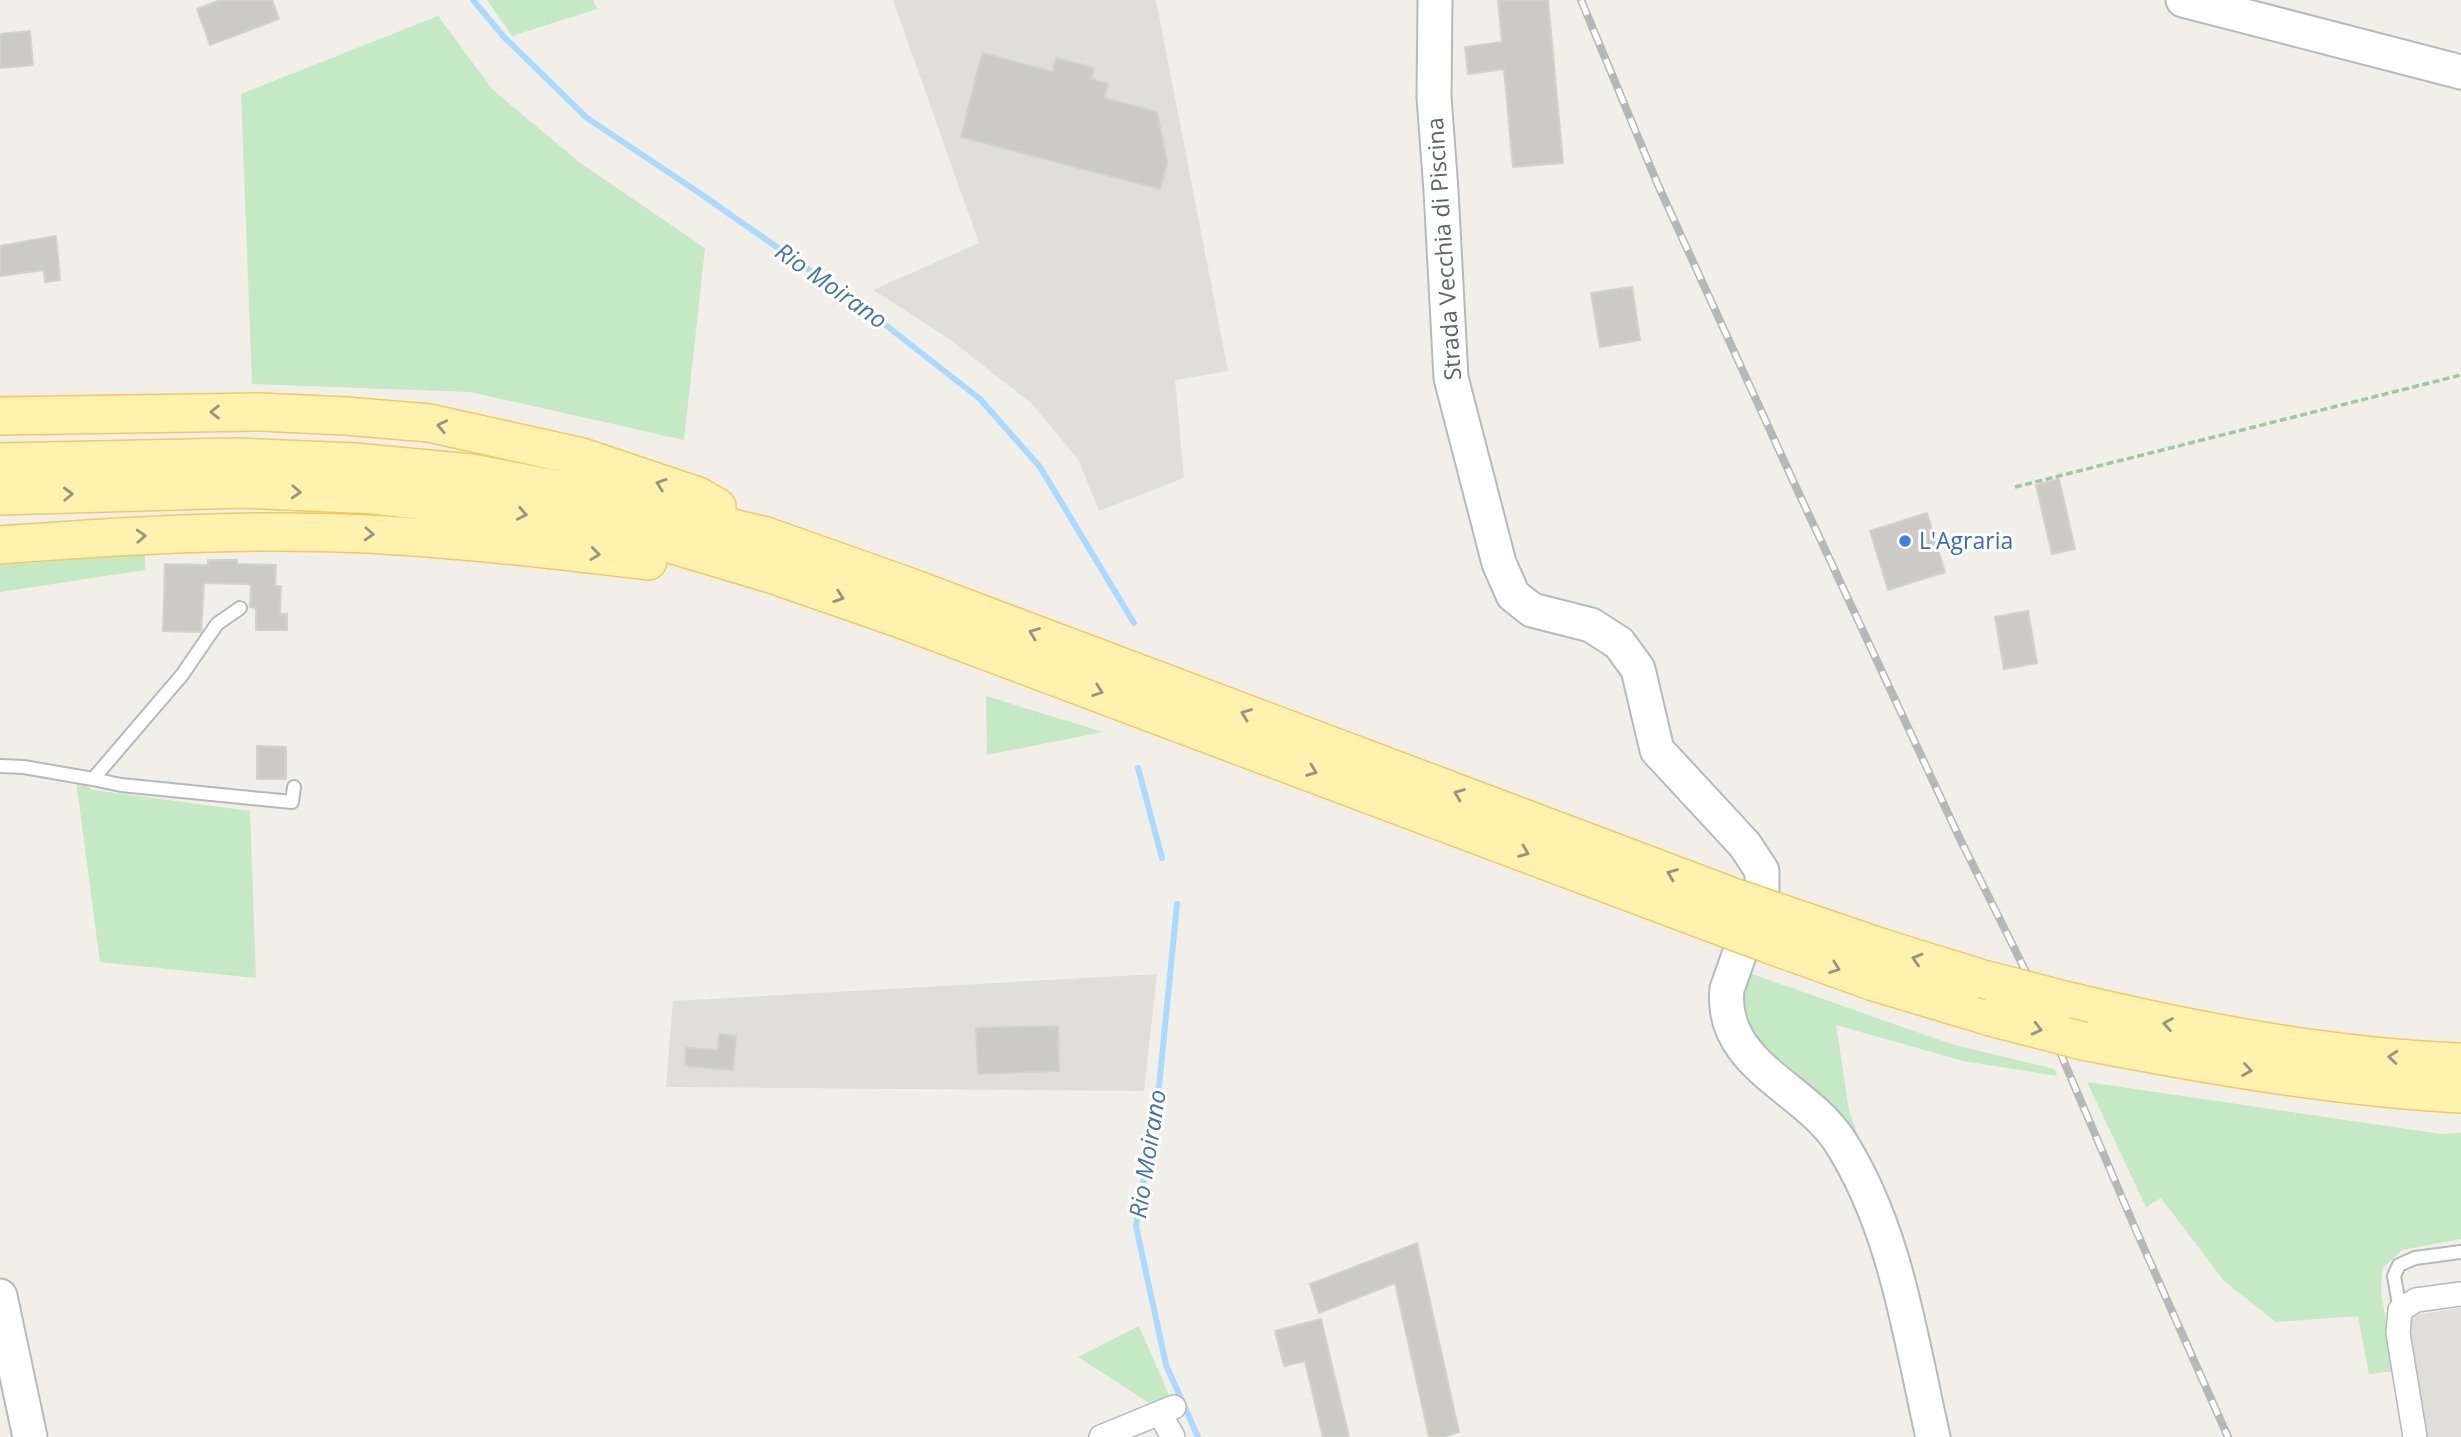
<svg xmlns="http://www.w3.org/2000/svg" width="2461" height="1437" font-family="'Open Sans',sans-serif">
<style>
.industrial{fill:#e0deda}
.green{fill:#c5e8c5}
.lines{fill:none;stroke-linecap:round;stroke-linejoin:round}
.stream{stroke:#aadaff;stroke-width:6}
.building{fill:#cccac5;stroke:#d6d1c6;stroke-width:2}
.lane-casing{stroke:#b5b8bc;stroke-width:16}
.street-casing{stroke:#b5b8bc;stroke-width:26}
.secondary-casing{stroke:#b6babf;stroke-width:37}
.primary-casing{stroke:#f2c960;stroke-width:40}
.path{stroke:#9cc7a9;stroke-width:3.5;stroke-dasharray:7 3.5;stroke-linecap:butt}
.lane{stroke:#fff;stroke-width:12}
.street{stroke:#fff;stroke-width:23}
.secondary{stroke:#fff;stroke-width:33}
.primary{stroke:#fff2af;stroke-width:37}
.rail-casing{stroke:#b6b7b8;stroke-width:8}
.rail{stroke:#fff;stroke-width:5;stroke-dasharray:16;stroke-linecap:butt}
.primary-bridge-casing{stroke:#f2c960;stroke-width:40;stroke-linecap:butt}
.primary-bridge{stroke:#fff2af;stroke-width:37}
.oneway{stroke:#979581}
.shop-dot{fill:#3f7fe0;stroke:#fff;stroke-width:2.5}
.labels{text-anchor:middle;stroke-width:6;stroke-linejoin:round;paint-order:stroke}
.street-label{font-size:23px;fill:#5f6368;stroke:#fff}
.shop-label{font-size:23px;fill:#366cbe;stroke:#fff;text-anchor:start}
.water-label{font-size:24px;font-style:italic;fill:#4174aa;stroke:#fff}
</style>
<rect width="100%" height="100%" fill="#f1efe8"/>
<!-- industrial -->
<g class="industrial">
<polygon points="893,0 1156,0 1228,371 1175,380 1184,478 1099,511 1078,459 1032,404 951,340 873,290 979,243"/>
<polygon points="1157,974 1144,1091 666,1087 673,1001"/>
<polygon points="2461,1308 2461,1437 2427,1437 2408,1316"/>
</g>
<!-- green -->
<g class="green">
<polygon points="487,0 593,0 597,9 512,36"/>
<polygon points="438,16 492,89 580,163 705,248 684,440 470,392 252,384 241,94"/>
<polygon points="145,554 145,570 0,592 0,565"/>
<polygon points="986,696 1103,732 987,755"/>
<polygon points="76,780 93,790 250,811 256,978 100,962"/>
<polygon points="1746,972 1951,1044 2055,1069 2057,1076 1963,1061 1836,1025 1849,1110 1864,1153 1782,1071 1744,1019"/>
<polygon points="2087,1082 2441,1134 2461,1133 2461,1239 2402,1250 2382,1269 2381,1291 2394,1371 2369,1374 2358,1316 2276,1322 2224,1281 2161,1198 2146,1207"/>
<polygon points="1139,1326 1169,1395 1149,1403 1078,1357"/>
</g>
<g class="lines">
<!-- stream -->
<g class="stream">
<polyline points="473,0 504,37 587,118 695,190 864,308 980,399 1040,467 1134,623"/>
<polyline points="1138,768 1162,858"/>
<polyline points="1177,904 1159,1087 1136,1226 1166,1365 1198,1437"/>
</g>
</g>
<!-- building -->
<g class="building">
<polygon points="220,0 272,0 279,19 210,45 197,9"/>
<polygon points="1498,0 1548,0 1563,163 1513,167 1504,69 1468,74 1465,47 1502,42"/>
<polygon points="30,31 33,65 0,68 0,34"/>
<polygon points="982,53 1053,72 1056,58 1094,68 1091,79 1108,84 1104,98 1157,112 1167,163 1160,189 961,137"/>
<polygon points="56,236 60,280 45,282 44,270 0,276 0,246"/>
<polygon points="1632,287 1640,340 1600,347 1591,293"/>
<polygon points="2059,479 2075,549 2052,554 2036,485"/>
<polygon points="1927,513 1945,572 1888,590 1870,531"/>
<polygon points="208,560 237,560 237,564 276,565 275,586 281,586 280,614 287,614 287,630 256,630 256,608 250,607 251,584 204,583 201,632 163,631 165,564 208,565"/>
<polygon points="2028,611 2037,663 2004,669 1995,617"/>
<polygon points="257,746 286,747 286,779 257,779"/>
<polygon points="1058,1026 1059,1071 978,1074 976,1028"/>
<polygon points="719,1034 736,1036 733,1070 685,1066 686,1048 718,1050"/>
<polygon points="1417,1243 1459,1432 1443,1437 1429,1437 1395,1283 1319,1313 1310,1284"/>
<polygon points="1321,1319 1349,1437 1323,1437 1305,1361 1284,1366 1275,1331"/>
</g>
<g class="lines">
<!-- lane casing -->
<g class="lane-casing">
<g id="lane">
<polyline points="0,766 24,767 93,779 182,675 217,624 240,608"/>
<polyline points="93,779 121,785 292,802 294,787"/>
<polyline points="2400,1310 2394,1276 2399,1265 2415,1258 2461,1252"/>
</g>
</g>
<!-- street casing -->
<g class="street-casing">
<g id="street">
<polyline points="1160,1414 1173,1437"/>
<polyline points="1101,1437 1174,1407"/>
<polyline points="2415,1437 2398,1333 2400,1310 2416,1300 2461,1294"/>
</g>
</g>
<!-- secondary casing -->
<g class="secondary-casing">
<g id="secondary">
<path d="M1435,0L1434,97L1441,191L1451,378L1499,563L1513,595L1532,610L1591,625L1619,643L1638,669L1657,750L1745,845L1762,871V890L1727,989C1719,1064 1804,1087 1839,1140C1896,1228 1910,1337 1933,1437"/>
<polyline points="2183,0 2461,72"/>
<polyline points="0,1296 30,1437"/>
</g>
</g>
<!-- primary casing -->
<g class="primary-casing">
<g id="primary">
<polyline points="0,416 260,412 345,416 429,423 582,457 698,496 717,507"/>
<polyline points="0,462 237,457 354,462 471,473 624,502 766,536 910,587 1736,898"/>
<polyline points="0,496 244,489 375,495 504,510 657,540 774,575 898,618 1725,928"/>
<path d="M0,545C122,536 245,528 367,534C461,539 555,550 648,561"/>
<polyline points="1783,914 1883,948 1983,979"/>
<polyline points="1771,945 1874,982 1991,1017"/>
<path d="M2064,1000C2194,1031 2327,1057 2461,1062"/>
<path d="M2083,1041C2208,1065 2334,1087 2461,1094"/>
</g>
</g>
<!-- path -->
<polyline class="path" points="2015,487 2461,375"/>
<!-- lane -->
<use href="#lane" class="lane"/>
<!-- street -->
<use href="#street" class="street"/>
<!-- secondary -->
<use href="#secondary" class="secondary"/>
<!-- primary -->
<use href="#primary" class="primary"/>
<!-- rail casing -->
<g class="rail-casing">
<polyline id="rail" points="1581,0 1658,185 1795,485 1960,839 2025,970 2135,1228 2228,1437"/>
</g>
<!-- rail -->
<use href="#rail" class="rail"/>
<!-- primary-bridge casing -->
<g class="primary-bridge-casing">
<g id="primary-bridge">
<polyline points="1736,898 1783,914"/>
<polyline points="1725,928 1771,945"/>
<polyline points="1983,979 2064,1000"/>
<polyline points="1991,1017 2083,1041"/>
</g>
</g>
<!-- primary-bridge -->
<use href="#primary-bridge" class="primary-bridge"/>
</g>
<!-- one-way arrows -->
<defs><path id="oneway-chevron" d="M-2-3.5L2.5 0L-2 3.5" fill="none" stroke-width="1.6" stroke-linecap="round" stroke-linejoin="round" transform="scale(1.75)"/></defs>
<g class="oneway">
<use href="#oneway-chevron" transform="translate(215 412) rotate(180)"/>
<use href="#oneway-chevron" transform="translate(442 426) rotate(-168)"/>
<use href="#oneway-chevron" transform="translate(661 484) rotate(-161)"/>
<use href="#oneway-chevron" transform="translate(296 492) rotate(3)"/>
<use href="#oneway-chevron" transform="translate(68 494) rotate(-2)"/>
<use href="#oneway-chevron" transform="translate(522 514) rotate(11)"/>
<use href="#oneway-chevron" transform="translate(369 534) rotate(3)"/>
<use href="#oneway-chevron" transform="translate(141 536) rotate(-3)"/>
<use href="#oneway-chevron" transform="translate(595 554) rotate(7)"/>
<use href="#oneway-chevron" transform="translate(839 597) rotate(19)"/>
<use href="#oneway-chevron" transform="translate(1034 633) rotate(-159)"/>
<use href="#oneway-chevron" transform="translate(1098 691) rotate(20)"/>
<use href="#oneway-chevron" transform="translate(1246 714) rotate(-159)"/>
<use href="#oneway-chevron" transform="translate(1312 771) rotate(21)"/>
<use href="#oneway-chevron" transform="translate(1459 794) rotate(-159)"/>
<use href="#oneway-chevron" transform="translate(1524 852) rotate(21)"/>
<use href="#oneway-chevron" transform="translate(1672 874) rotate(-159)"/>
<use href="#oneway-chevron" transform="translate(1917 959) rotate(-163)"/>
<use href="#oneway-chevron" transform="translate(1835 968) rotate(20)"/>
<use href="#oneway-chevron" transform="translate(2168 1024) rotate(-170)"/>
<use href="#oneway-chevron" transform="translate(2037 1029) rotate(14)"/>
<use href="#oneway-chevron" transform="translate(2393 1057) rotate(-175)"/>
<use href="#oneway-chevron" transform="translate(2247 1070) rotate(9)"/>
</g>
<!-- markers -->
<circle class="shop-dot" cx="1905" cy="541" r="7"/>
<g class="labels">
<!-- street labels -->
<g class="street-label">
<text transform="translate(1444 249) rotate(-94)" y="8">Strada Vecchia di Piscina</text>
</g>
<!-- shop labels -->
<g class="shop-label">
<text x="1919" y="549">L'Agraria</text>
</g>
<!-- water labels -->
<g class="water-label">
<text transform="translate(831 286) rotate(35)" y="8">Rio Moirano</text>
<text transform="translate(1148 1154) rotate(-81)" y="8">Rio Moirano</text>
</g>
</g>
</svg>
